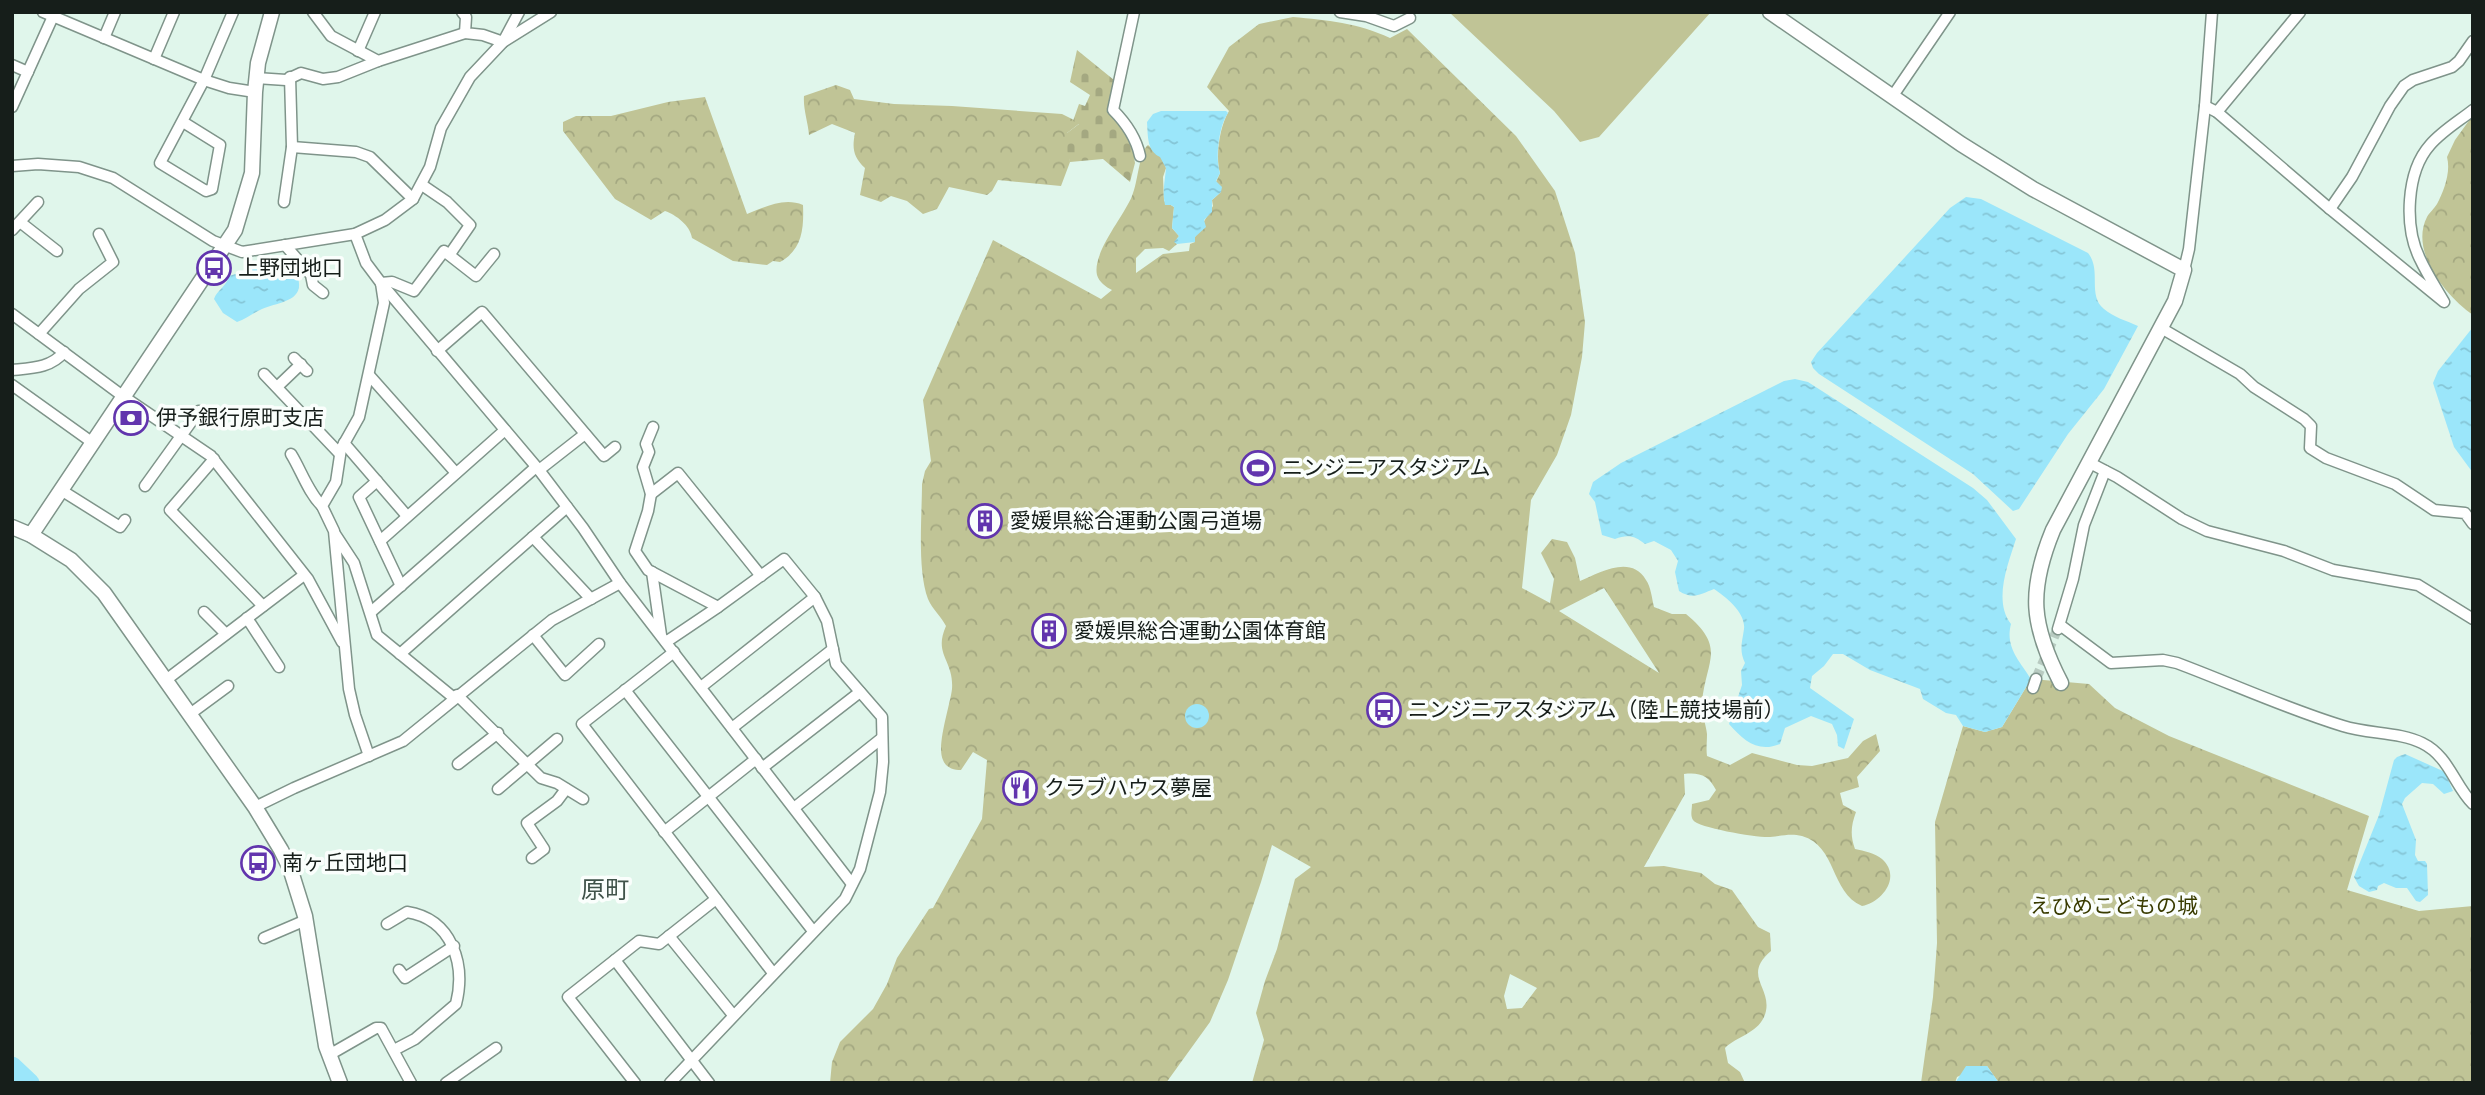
<svg xmlns="http://www.w3.org/2000/svg" width="2485" height="1095" font-family="Cabin,'Noto Sans JP',sans-serif">
<style>
.grass{fill:#c0c496}
.forest{fill:url(#forest-crowns);fill-rule:evenodd}
.cemetery{fill:url(#cemetery-stones)}
.water{fill:url(#water-ripples)}
.lines{fill:none;stroke-linecap:round;stroke-linejoin:round}
.river{stroke:#9be6fa;stroke-width:19}
.street-tunnel{stroke:#b8cbc1;stroke-width:10;stroke-dasharray:10 5;stroke-linecap:butt}
.street-casing{stroke:#7f948a;stroke-width:13}
.secondary-casing{stroke:#7f948a;stroke-width:17}
.street{stroke:#fff;stroke-width:10}
.secondary{stroke:#fff;stroke-width:14}
.labels{text-anchor:middle;stroke-width:7;stroke-linejoin:round;paint-order:stroke}
.poi-label{font-size:21px;fill:#161e1a;stroke:#fafefc;text-anchor:start}
.park-label{font-size:21px;fill:#393b00;stroke:#fafefc}
.quarter-label{font-size:24px;fill:#40534a;stroke:#fafefc}
</style>
<defs>
<pattern id="forest-crowns" width="20" height="18" patternUnits="userSpaceOnUse" patternTransform="scale(1.75)"><rect width="20" height="18" fill="#c0c496"/><path d="M2 6a3 3 0 1 1 6 0M12 15a3 3 0 1 1 6 0" fill="none" stroke="#a4a881"/></pattern>
<pattern id="cemetery-stones" width="16" height="16" patternUnits="userSpaceOnUse" patternTransform="scale(1.75)"><rect width="16" height="16" fill="#c0c496"/><path d="M2 7V4a2 2 0 0 1 4 0v3zM10 15v-3a2 2 0 0 1 4 0v3z" fill="#a4a881"/></pattern>
<pattern id="water-ripples" width="26" height="14" patternUnits="userSpaceOnUse" patternTransform="scale(1.75)"><rect width="26" height="14" fill="#9be6fa"/><path d="M2 4q2-2 4 0t4 0M15 11q2-2 4 0t4 0" fill="none" stroke="#85c5d6"/></pattern>
</defs>
<rect width="100%" height="100%" fill="#e0f6eb"/>
<!-- grass -->
<polygon class="grass" points="1449,12 1711,12 1599,137 1580,142 1554,111"/>
<!-- forest -->
<g class="forest">
<path d="M1293,17C1327,20 1358,23 1390,38L1407,29L1516,136L1555,191L1575,253L1585,322L1582,357L1571,415L1557,455L1531,500L1522,588L1550,603L1554,579L1541,553L1552,539L1567,542L1575,558L1580,581C1599,573 1631,554 1646,580C1651,587 1652,599 1654,607L1672,614H1686C1727,648 1706,660 1702,702C1701,712 1706,724 1707,734C1707,742 1706,749 1707,756L1730,765L1752,753L1797,765L1812,766L1848,758L1863,741L1876,734L1880,751L1857,777L1859,787L1840,793L1843,805L1856,812C1851,826 1850,835 1855,849C1864,851 1875,853 1882,859C1902,877 1882,902 1862,906C1830,892 1837,846 1802,836C1790,833 1782,836 1770,837C1759,838 1698,828 1693,820C1690,815 1692,810 1692,804L1709,800L1716,790C1709,776 1700,772 1684,774L1685,794L1644,867L1664,866L1701,873L1715,884L1732,890L1758,927L1770,933L1771,951C1740,977 1776,989 1764,1017C1756,1034 1737,1036 1725,1048L1728,1063L1740,1072L1745,1083H1252L1264,1040L1256,1013L1265,981L1277,949L1295,879L1311,867L1272,845L1261,882L1228,980L1210,1022L1166,1083H830L832,1062L840,1042L873,1009L887,984L897,958L929,909L933,908L982,819L987,760L973,752L961,770C954,770 946,768 943,760C936,746 950,706 952,689C954,660 933,655 946,626C941,616 932,609 928,599C917,570 922,516 922,484L925,471L931,461L923,400L993,240L1101,299L1112,290C1106,287 1099,282 1097,275C1092,253 1124,216 1132,196C1138,183 1139,152 1148,145L1161,157L1166,168L1163,177L1164,201L1174,207L1172,228L1179,236L1175,242L1177,244L1169,251L1163,248L1145,249L1136,258V273L1163,254L1189,251L1190,244L1195,242V237L1213,206L1212,200L1221,192L1216,182L1220,173C1215,156 1220,125 1229,111L1207,87L1229,47L1259,24ZM1604,588L1659,673L1559,611ZM1510,974L1537,988L1522,1008L1507,1009L1504,996Z"/>
<path d="M836,85L850,90L854,99L894,104L952,106L1062,114L1080,123L1067,133L1070,162L1061,186L998,180L992,191L987,195L949,187L937,209L923,214L907,201L891,196L881,202L860,195L865,168C853,157 852,148 855,133L832,124L809,135C808,122 803,109 804,96Z"/>
<path d="M705,97L747,214C765,207 784,197 803,205C804,229 802,250 780,262L773,261L767,265L733,261L692,238C690,225 676,215 665,211L651,220L615,199L563,131V122L576,116H611L668,102Z"/>
<path d="M2473,115V315C2447,297 2409,252 2427,217C2429,213 2434,209 2437,204C2444,191 2451,172 2447,157L2455,140Z"/>
<polygon points="2031,679 2089,684 2115,708 2169,736 2369,816 2347,890 2419,911 2473,906 2473,1083 1999,1083 1987,1066 1978,1067 1957,1077 1955,1083 1921,1083 1933,997 1937,943 1935,822 1963,726 1985,732 2002,727"/>
</g>
<!-- cemetery -->
<polygon class="cemetery" points="1077,50 1114,80 1108,109 1125,129 1137,153 1134,157 1135,163 1130,182 1103,159 1070,162 1064,140 1067,133 1079,124 1073,121 1079,104 1085,106 1090,95 1070,82"/>
<!-- water -->
<g class="water">
<path d="M1161,111H1226L1228,113C1219,126 1215,157 1220,173L1216,181L1222,187L1221,192L1212,200V212L1204,220L1206,227L1195,237V242L1177,244L1174,242L1179,236L1172,228L1174,207L1171,205H1165C1162,191 1165,181 1166,168L1160,157C1147,151 1148,137 1147,122L1153,114Z"/>
<path d="M1966,197L1981,199L2088,253C2102,270 2087,295 2104,309C2113,317 2127,321 2138,326L2104,389L2068,434L2019,509L2013,511L1973,474L1819,374L1813,368L1811,362L1817,353L1950,208Z"/>
<path d="M270,263L285,267L298,278C305,302 277,302 262,309C253,313 246,319 237,322L223,313L214,299C217,290 227,286 229,276Z"/>
<polygon points="2473,327 2473,473 2454,447 2433,383 2438,371"/>
<path d="M1795,379L1808,382L1973,488L1987,500L2016,539C2008,564 1993,601 2011,624C2005,647 2019,660 2031,679L2002,727L1985,732L1963,726L1956,715L1946,713L1923,699L1920,689L1870,670L1843,654H1833L1824,666L1812,676L1810,688L1854,719L1844,749L1838,746L1837,735L1832,724L1811,716L1785,728L1780,744C1758,753 1744,741 1729,724L1742,685L1741,671L1745,663C1739,650 1742,643 1744,629C1746,613 1726,597 1714,589C1701,594 1693,600 1679,591L1675,572L1678,561L1671,550L1654,541L1645,544C1635,536 1628,534 1615,539L1602,535L1595,502L1589,494L1593,482L1621,463L1784,381Z"/>
<circle cx="1197" cy="716" r="12"/>
<polygon points="2405,754 2445,772 2453,791 2444,794 2433,784 2422,783 2405,798 2402,804 2416,840 2415,855 2418,861 2425,861 2427,864 2428,895 2420,902 2416,901 2407,888 2396,888 2384,883 2378,886 2377,890 2369,892 2359,886 2354,877 2379,815 2394,760 2397,757"/>
<polygon points="1966,1066 1987,1066 1999,1083 1955,1083"/>
</g>
<g class="lines">
<!-- river -->
<polyline class="river" points="12,1066 30,1083"/>
<!-- street-tunnel -->
<polyline class="street-tunnel" points="2036,679 2057,630"/>
<!-- street casing -->
<g class="street-casing">
<g id="street">
<polyline points="43,12 204,80 229,88 255,92"/>
<polyline points="313,12 331,36 378,61 465,33"/>
<polyline points="462,12 466,17 465,33 483,35 503,42 519,12"/>
<path d="M1134,12L1113,110C1126,123 1136,137 1140,156"/>
<polyline points="1340,12 1366,16 1394,26 1410,18"/>
<polyline points="104,38 115,12"/>
<polyline points="358,51 375,12"/>
<polyline points="154,59 174,12"/>
<polyline points="12,65 28,72"/>
<polyline points="256,78 286,80 301,73 323,79 338,77 378,61"/>
<polyline points="1892,97 1950,12"/>
<path d="M2205,106L2217,112L2330,209L2444,302C2436,288 2427,274 2420,259C2404,227 2406,172 2430,145C2442,131 2459,121 2473,110"/>
<polyline points="12,107 55,12"/>
<polyline points="2217,112 2300,12"/>
<polyline points="183,122 220,145 212,189 206,191 160,163 204,80 233,12"/>
<polyline points="292,147 356,152 370,157 413,199"/>
<polyline points="12,166 38,164 79,167 113,178 213,241 242,252 355,234 385,220 413,199 430,167 441,128 470,77 503,42 551,12"/>
<polyline points="422,185 447,202 470,225 450,254"/>
<polyline points="284,202 292,147 290,77"/>
<polyline points="2330,209 2352,177 2390,106 2404,86 2413,80 2452,67 2459,61 2473,41"/>
<polyline points="20,222 57,251"/>
<polyline points="12,230 38,202"/>
<polyline points="355,234 366,263 381,283 539,470 583,528 620,583 852,884"/>
<polyline points="285,245 311,275 313,285 323,293"/>
<polyline points="2184,270 2189,249 2205,106 2212,12"/>
<polyline points="381,283 392,282 414,291 444,251 476,276 494,254"/>
<polyline points="12,314 124,397 211,456 308,579 342,642"/>
<polyline points="2161,328 2240,374 2254,387 2304,419 2311,426 2310,448 2326,458 2395,484 2434,510 2465,513 2473,524"/>
<polyline points="39,334 79,289 113,262 99,234"/>
<polyline points="437,351 482,312 604,456 615,447"/>
<polyline points="294,358 307,371"/>
<path d="M12,370C32,368 51,368 64,352"/>
<polyline points="264,374 340,454"/>
<polyline points="369,375 456,473"/>
<polyline points="12,385 93,443"/>
<polyline points="277,387 301,364"/>
<polyline points="653,427 646,444 649,452 643,467 651,494 648,511 635,551 648,570 718,607"/>
<polyline points="344,443 407,516"/>
<path d="M291,454C301,470 308,492 322,506"/>
<polyline points="214,459 170,510 263,606"/>
<polyline points="2090,463 2117,477 2182,519 2207,531 2284,551 2333,570 2418,585 2473,619"/>
<polyline points="539,470 585,434"/>
<polyline points="377,481 359,497 401,586"/>
<polyline points="145,486 199,411"/>
<polyline points="61,490 120,527 125,520"/>
<polyline points="651,494 678,473 761,576"/>
<polyline points="335,534 354,563 377,635 454,698"/>
<polyline points="533,537 591,599"/>
<polyline points="380,541 505,430"/>
<polyline points="652,572 661,635"/>
<polyline points="204,612 226,634"/>
<polyline points="371,612 536,467"/>
<polyline points="247,618 279,667"/>
<path d="M2060,625L2111,663L2163,660L2177,663C2233,684 2287,709 2343,726C2368,734 2400,732 2422,743C2449,756 2454,785 2473,804"/>
<polyline points="2058,629 2073,579 2084,525 2105,471"/>
<polyline points="533,635 565,675 599,644"/>
<polyline points="666,642 718,607 784,559 815,597 827,621 836,664 882,717 883,762 880,792 860,869 845,899 670,1083"/>
<polyline points="674,652 582,724 773,973"/>
<polyline points="400,654 567,507"/>
<polyline points="166,680 304,575"/>
<polyline points="701,687 815,597"/>
<polyline points="2033,688 2036,679"/>
<polyline points="625,690 813,931"/>
<polyline points="457,695 541,778 557,783 583,799"/>
<polyline points="190,714 228,686"/>
<polyline points="732,728 833,649"/>
<polyline points="369,756 355,715 349,689 334,531 322,506 336,482 341,449 359,417 384,303 381,283"/>
<polyline points="458,764 498,733"/>
<polyline points="762,768 860,692"/>
<polyline points="498,789 557,739"/>
<polyline points="255,807 294,788 403,741 552,620 620,583"/>
<polyline points="794,808 882,738"/>
<polyline points="664,832 756,759"/>
<polyline points="532,858 544,849 527,823 557,801 566,789"/>
<path d="M387,924L407,912C452,919 466,964 456,1004L415,1039L394,1050"/>
<polyline points="669,936 733,1015"/>
<polyline points="264,938 306,920"/>
<polyline points="615,960 709,1083"/>
<polyline points="399,970 405,978 454,946"/>
<polyline points="329,1055 376,1028 381,1028 411,1083"/>
<polyline points="446,1083 496,1048"/>
<polyline points="635,1083 568,997 639,941 659,944 716,899"/>
</g>
</g>
<!-- secondary casing -->
<g class="secondary-casing">
<g id="secondary">
<path d="M1770,12L1961,144L2033,189L2184,270L2175,301L2053,530C2028,591 2031,625 2061,683"/>
<polyline points="12,527 31,535 71,560 104,593 255,807 281,850 290,868 305,916 326,1046 340,1083"/>
<polyline points="31,535 235,230 252,173 255,92 258,63 272,12"/>
</g>
</g>
<!-- street -->
<use href="#street" class="street"/>
<!-- secondary -->
<use href="#secondary" class="secondary"/>
</g>
<!-- icons -->
<defs>
<g id="bus-ring" transform="scale(1.75)"><circle r="9.5" fill="#fafefc" stroke="#6135ad" stroke-width="1.5"/><path d="M-5-6H5V4H4V6H2V4H-2V6H-4V4H-5ZM-3.5-4V0h7V-4ZM-3.5 1.2v1.5H-2V1.2ZM2 1.2v1.5H3.5V1.2Z" fill="#6135ad"/></g>
<g id="bank-ring" transform="scale(1.75)"><circle r="9.5" fill="#fafefc" stroke="#6135ad" stroke-width="1.5"/><path d="M-6-4H6V4H-6ZM0-2.3a2.3 2.3 0 1 0 0 4.6a2.3 2.3 0 1 0 0-4.6Z" fill="#6135ad"/></g>
<g id="stadium-ring" transform="scale(1.75)"><circle r="9.5" fill="#fafefc" stroke="#6135ad" stroke-width="1.5"/><path d="M0-5a6.5 5 0 1 0 0 10a6.5 5 0 1 0 0-10ZM-3.5-1.8h7v3.6h-7Z" fill="#6135ad"/></g>
<g id="building-ring" transform="scale(1.75)"><circle r="9.5" fill="#fafefc" stroke="#6135ad" stroke-width="1.5"/><path d="M-4-6H4V6H1V3H-1V6H-4ZM-2.5-4.3h1.7v1.8h-1.7ZM.8-4.3h1.7v1.8H.8ZM-2.5-1h1.7V.8h-1.7ZM.8-1h1.7V.8H.8Z" fill="#6135ad"/></g>
<g id="restaurant-ring" transform="scale(1.75)"><circle r="9.5" fill="#fafefc" stroke="#6135ad" stroke-width="1.5"/><path d="M-5-6h1v4h1v-4h1v4h1v-4h1v5L-1.5 .5V6h-2V.5L-5-1ZM5-6V6H3V1.5H1.5Q1.5-4 5-6Z" fill="#6135ad"/></g>
</defs>
<g fill-rule="evenodd">
<use href="#bus-ring" x="214" y="268"/>
<use href="#bank-ring" x="131" y="418"/>
<use href="#stadium-ring" x="1258" y="468"/>
<use href="#building-ring" x="985" y="521"/>
<use href="#building-ring" x="1049" y="631"/>
<use href="#bus-ring" x="1384" y="710"/>
<use href="#restaurant-ring" x="1020" y="788"/>
<use href="#bus-ring" x="258" y="863"/>
</g>
<g class="labels">
<!-- poi labels -->
<g class="poi-label">
<text x="238" y="275">上野団地口</text>
<text x="156" y="425">伊予銀行原町支店</text>
<text x="1282" y="475">ニンジニアスタジアム</text>
<text x="1010" y="528">愛媛県総合運動公園弓道場</text>
<text x="1074" y="638">愛媛県総合運動公園体育館</text>
<text x="1408" y="717">ニンジニアスタジアム（陸上競技場前）</text>
<text x="1044" y="795">クラブハウス夢屋</text>
<text x="282" y="870">南ヶ丘団地口</text>
</g>
<!-- park labels -->
<g class="park-label">
<text x="2114" y="913">えひめこどもの城</text>
</g>
<!-- quarter labels -->
<g class="quarter-label">
<text x="605" y="898">原町</text>
</g>
</g>
<!-- border -->
<rect width="2485" height="1095" fill="none" stroke="#161e1a" stroke-width="28"/>
</svg>
